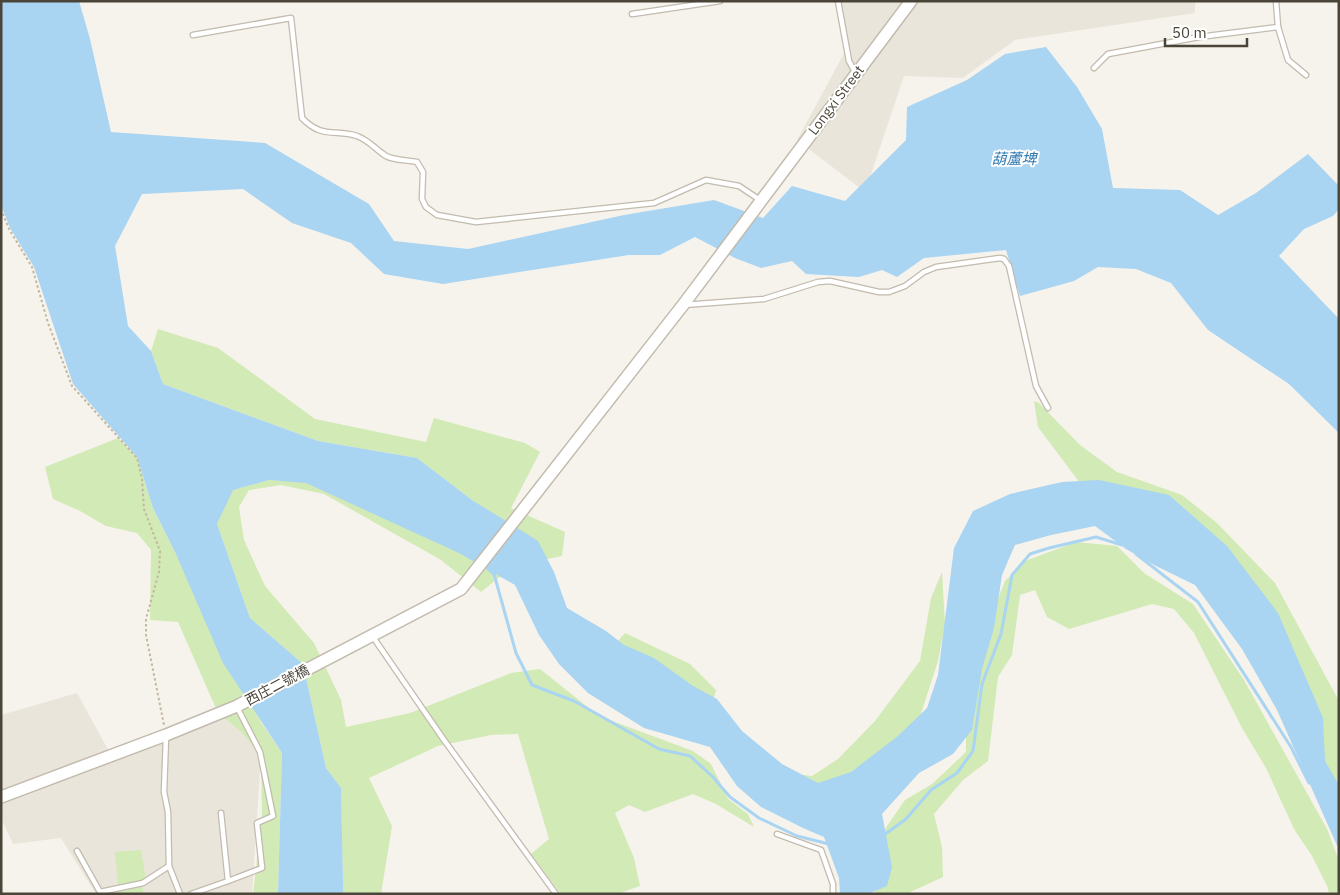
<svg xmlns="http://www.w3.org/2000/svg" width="1340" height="895" font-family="'IBM Plex Sans','Noto Sans TC',sans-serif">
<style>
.residential{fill:#eae5da}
.green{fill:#d2eab5}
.water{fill:#a9d4f2}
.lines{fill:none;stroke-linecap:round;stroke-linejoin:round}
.stream{stroke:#a9d4f2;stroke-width:3}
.service-casing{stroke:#c2bbae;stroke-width:7}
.tertiary-casing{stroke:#c2bbae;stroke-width:14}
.path{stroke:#c4b79f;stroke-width:2;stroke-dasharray:2.5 2.5;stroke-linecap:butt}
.service{stroke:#fff;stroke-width:4.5}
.tertiary{stroke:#fff;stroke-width:11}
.labels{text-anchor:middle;stroke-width:4;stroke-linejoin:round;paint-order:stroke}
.street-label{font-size:14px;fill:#4b4439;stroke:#fff}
.water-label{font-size:15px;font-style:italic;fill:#2e7ab2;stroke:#fff}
</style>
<rect width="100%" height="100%" fill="#f6f3ec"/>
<!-- residential -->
<g class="residential">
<polygon points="836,1 1195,1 1195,13 1015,40 963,78 904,76 865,192 797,140 847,48"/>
<polygon points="77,693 111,755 218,713 240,731 261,755 252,894 96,894 61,838 13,844 1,818 1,715"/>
</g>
<!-- green -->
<g class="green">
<polygon points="158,329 218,348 315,419 426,442 434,418 525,443 540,452 511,508 565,532 562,556 513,566 481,592 441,560 324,494 281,485 249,490 239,507 244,540 265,586 314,643 341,700 346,727 410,713 511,673 540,669 599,716 693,751 711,764 728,799 748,814 754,827 716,804 693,794 645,812 629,805 615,813 634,858 640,886 617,894 561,894 531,854 549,839 518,734 491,735 438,746 369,778 392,826 381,894 343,894 341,789 326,768 303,664 250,618 217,524 232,490 268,480 306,482 356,505 490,512 472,500 417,458 318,441 163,384 151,351"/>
<polygon points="1034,401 1039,403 1080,445 1117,472 1182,495 1217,523 1275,583 1339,701 1339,803 1260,638 1080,483 1038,427"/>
<polygon points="118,438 137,457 153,508 261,722 282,753 278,894 253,894 262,815 261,755 240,731 218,713 178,622 150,620 151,550 137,533 106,526 80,511 53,499 45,467"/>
<polygon points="1076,542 1117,546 1144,573 1193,604 1244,680 1327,829 1339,861 1339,894 1329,894 1328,888 1312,856 1294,829 1266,768 1242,728 1194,633 1174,609 1152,604 1069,629 1047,617 1035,590 1020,595 1012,655 998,677 988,761 963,780 934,814 942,847 943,877 906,894 875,894 871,852 887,826 905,800 932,784 966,752 966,717 990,619 1005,581 1025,561"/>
<polygon points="942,572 945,624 938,661 915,732 817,793 786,773 812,776 838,759 875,721 920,661 931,598"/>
<polygon points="625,633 690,664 716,690 712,705 616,643"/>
<polygon points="141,850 146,880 141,882 144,894 119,894 115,852"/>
</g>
<!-- water -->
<polygon class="water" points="1,1 79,1 90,39 111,132 265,143 369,204 394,241 468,249 624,215 714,200 763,218 792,186 845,201 906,140 907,107 967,80 1005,54 1046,47 1077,87 1102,129 1113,188 1180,190 1218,215 1256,193 1308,154 1339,186 1339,209 1333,216 1304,229 1279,256 1339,319 1339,433 1289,384 1208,330 1171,283 1136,269 1098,267 1074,281 1020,296 1006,250 924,258 897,277 882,270 859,277 806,274 792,261 761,268 735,258 695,237 660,255 629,255 443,284 384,274 351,243 292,223 243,189 142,194 115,246 128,326 151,351 163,384 318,441 417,458 472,500 538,541 554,572 567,608 606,631 624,645 654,658 693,686 717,699 742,731 782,764 818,783 851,772 898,736 927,708 938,675 954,548 973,511 1010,494 1062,482 1099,480 1169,495 1227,546 1278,613 1323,718 1325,761 1339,785 1339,850 1277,710 1242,649 1195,585 1156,566 1126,549 1095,526 1051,535 1015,545 1002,575 994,628 982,669 972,730 953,754 919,773 882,814 892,867 887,886 868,894 840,894 839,878 824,837 803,828 761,807 737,786 710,747 644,728 588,693 559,664 539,635 515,585 459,553 306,483 269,480 233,490 217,524 250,618 303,664 326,768 341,788 343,883 343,894 278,894 282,753 223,663 176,554 153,508 137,457 73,384 34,267 10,228 1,205"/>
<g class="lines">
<!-- stream -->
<g class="stream">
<polyline points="1136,554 1198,602 1291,747 1309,783"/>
<polyline points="488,569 494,574 516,653 532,685 574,701 659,749 690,756 713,777 730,797 759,818 797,836 829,844"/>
<polyline points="884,835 906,819 931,790 957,773 973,751 982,684 1001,634 1012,575 1030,554 1049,548 1096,537 1122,545"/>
</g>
<!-- service casing -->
<g class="service-casing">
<g id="service">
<polyline points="838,1 849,61 855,72"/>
<polyline points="632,14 720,1"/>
<polyline points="1278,27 1288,60 1306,75"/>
<path d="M193,35L291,18L302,118C322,139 335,129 357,136C370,141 375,149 386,156C392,160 408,160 417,162L423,172L422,199L426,207L437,215L476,222L654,203L706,180L739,186L760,200"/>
<polyline points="1094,68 1108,54 1199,37 1278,27 1276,1"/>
<polyline points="684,305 764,299 818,282 830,281 879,292 889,292 905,286 924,272 936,267 1000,258 1004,259 1009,266 1036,386 1048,408"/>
<polyline points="373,637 444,740 556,894"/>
<polyline points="166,737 164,792 168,812 169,866 180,894"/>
<polyline points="777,834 821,850 833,884 833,894"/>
<polyline points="77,851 100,892 143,883 169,866"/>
<polyline points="228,881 262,868 257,823 273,816 260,752 237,707"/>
<polyline points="191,894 228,881 221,813"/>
</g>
</g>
<!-- tertiary casing -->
<g class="tertiary-casing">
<polyline id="tertiary" points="1,797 166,735 237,706 461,589 683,305 911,1"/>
</g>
<!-- path -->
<polyline class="path" points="1,209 9,229 32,267 48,323 72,386 137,458 142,479 144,509 160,551 159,572 146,619 146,635 164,725"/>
<!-- service -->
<use href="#service" class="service"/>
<!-- tertiary -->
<use href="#tertiary" class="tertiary"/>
</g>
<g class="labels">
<!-- street labels -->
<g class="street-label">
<text transform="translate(836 100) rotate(-53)" y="5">Longxi Street</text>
<text transform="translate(277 685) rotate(-28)" y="5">西庄二號橋</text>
</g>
<!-- water labels -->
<g class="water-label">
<text x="1014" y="164">葫蘆埤</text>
</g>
</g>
<!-- border -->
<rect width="1340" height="895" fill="none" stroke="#4b4439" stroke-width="5"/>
<!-- scale -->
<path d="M1165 38v8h82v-8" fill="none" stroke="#4b4439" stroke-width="2.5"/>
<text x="1172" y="38" font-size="15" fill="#4b4439" stroke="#ffffff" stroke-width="4" paint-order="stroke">50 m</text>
</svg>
